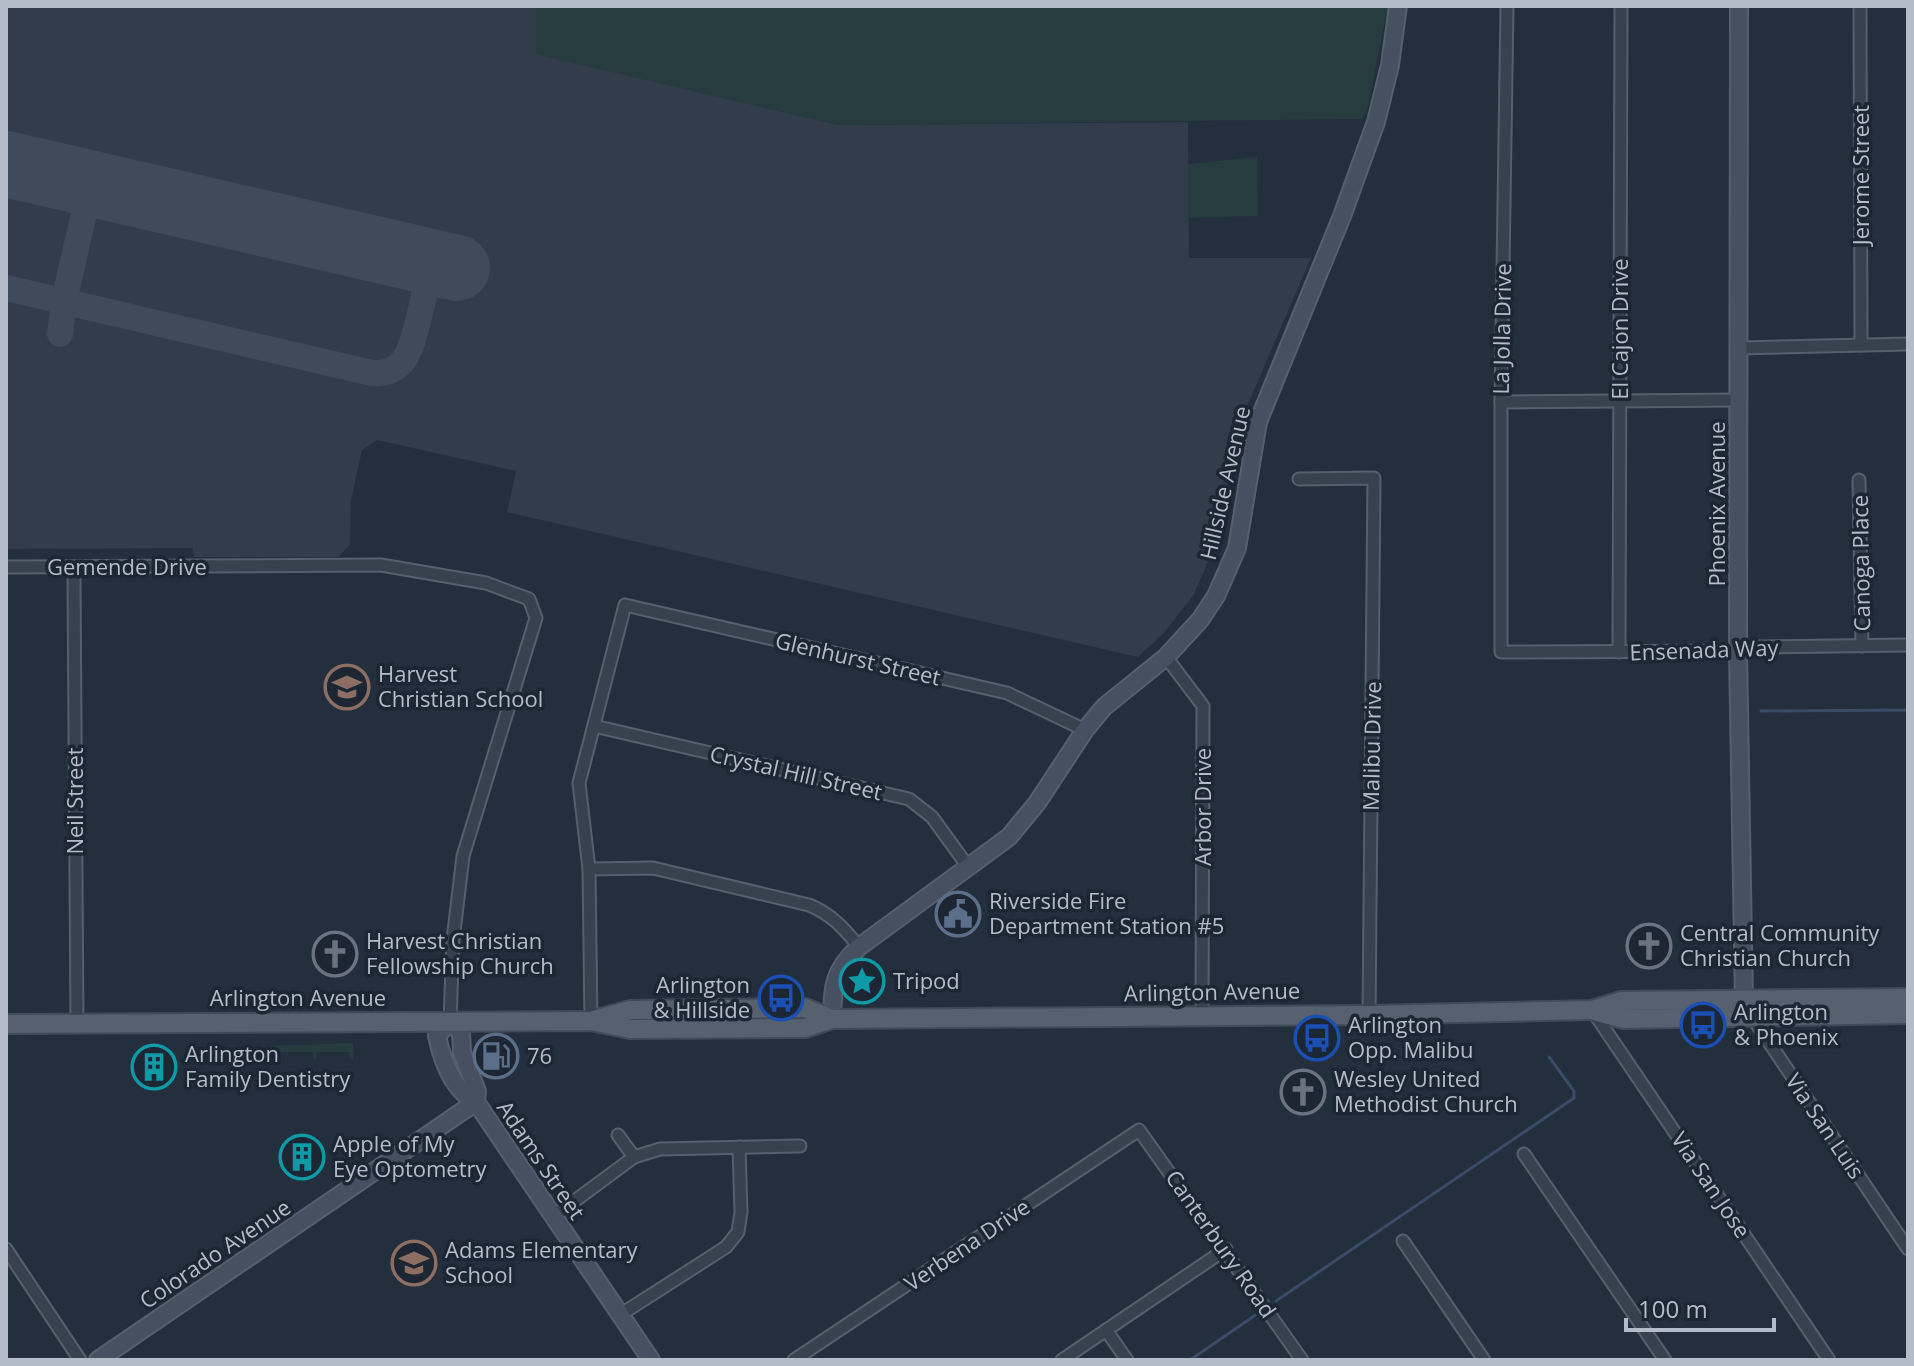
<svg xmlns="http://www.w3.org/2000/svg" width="1914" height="1366" font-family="'Open Sans',sans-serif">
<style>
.airport{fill:#323c4b}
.green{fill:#263c3f}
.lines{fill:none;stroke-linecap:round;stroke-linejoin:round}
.stream{stroke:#394c67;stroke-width:3}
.taxiway{stroke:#3f4a5a;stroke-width:26}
.runway{stroke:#3f4a5a;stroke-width:66}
.street-casing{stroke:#565f6c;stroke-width:15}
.secondary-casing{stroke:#565f6c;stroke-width:20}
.primary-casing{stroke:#414a57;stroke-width:22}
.street{stroke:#38414e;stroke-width:11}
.secondary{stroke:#465061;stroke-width:16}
.primary{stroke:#56606e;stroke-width:18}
.labels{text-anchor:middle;stroke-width:7;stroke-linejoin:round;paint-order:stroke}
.street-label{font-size:22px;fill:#b4bcc9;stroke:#1d2633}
.poi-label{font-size:22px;fill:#b4bcc9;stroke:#1d2633;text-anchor:start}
</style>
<rect width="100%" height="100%" fill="#242f3e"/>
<!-- airport -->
<polygon class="airport" points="6,6 536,6 537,54 839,125 1188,122 1189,258 1311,258 1245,411 1207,564 1194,594 1164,633 1138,657 507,512 516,471 377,440 362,450 351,500 350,545 338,557 194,557 193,548 6,549"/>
<!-- green -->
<g class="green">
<polygon points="536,6 1388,6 1367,112 1362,119 839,125 536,54"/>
<polygon points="1257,157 1258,216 1189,218 1188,164"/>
<polygon points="353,1043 353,1059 350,1059 349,1052 317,1052 316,1059 313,1059 313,1052 273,1052 273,1059 269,1056 269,1046"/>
</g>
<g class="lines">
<!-- stream -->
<g class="stream">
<polyline points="1761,711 1908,710"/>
<polyline points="1276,1301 1574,1098 1574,1091 1549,1057"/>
<polyline points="1190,1360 1257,1314"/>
</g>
<!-- taxiway -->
<g class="taxiway">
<path d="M6,288L372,373C407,376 412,344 419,317C421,307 426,295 423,285C421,276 413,266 408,257"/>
<polyline points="60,334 64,301 91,183"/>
</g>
<!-- runway -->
<polyline class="runway" points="6,164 457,268"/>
<!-- street casing -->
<g class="street-casing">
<g id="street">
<polyline points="1507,6 1501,402 1501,652 1738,651 1752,647 1908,645"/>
<polyline points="1860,6 1861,345"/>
<polyline points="1740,348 1908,344"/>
<polyline points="1501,402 1739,400"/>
<polyline points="1299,479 1374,478 1369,1015"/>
<polyline points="1859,480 1862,646"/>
<polyline points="6,567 381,565 486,583 529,599 536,618 463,856 453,940 450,1021"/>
<polyline points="74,579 77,1023"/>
<polyline points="1619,652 1621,6"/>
<polyline points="1166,657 1203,706 1202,1017"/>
<polyline points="594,726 909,799 932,817 969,868"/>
<path d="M589,869L653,868L809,905C831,914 844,928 859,947"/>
<polyline points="1592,1010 1829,1360"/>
<polyline points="1750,1014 1908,1249"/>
<polyline points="591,1021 589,869 579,783 625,605 1007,693 1085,730"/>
<polyline points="618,1135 634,1157"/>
<polyline points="1524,1154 1665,1360"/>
<polyline points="553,1217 634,1157 660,1149 800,1146"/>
<polyline points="1403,1241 1484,1360"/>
<polyline points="6,1249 80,1360"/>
<polyline points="620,1315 726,1247 738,1232 741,1212 739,1147"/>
<polyline points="1106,1330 1127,1360"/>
<polyline points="794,1360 1139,1130 1302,1360"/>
<polyline points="1062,1360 1226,1249"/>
</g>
</g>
<!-- secondary casing -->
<g class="secondary-casing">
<g id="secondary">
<polyline points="1739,6 1738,651 1744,1002"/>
<path d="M832,1019C833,985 833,971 859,947L1009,837L1037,803L1085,730L1104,707L1166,657L1200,620L1216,596L1237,548L1258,422L1342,216L1376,122L1390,65L1398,6"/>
<path d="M476,1102L477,1091L462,1052L461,1032L450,1021L437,1036C442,1060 453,1090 476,1102L651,1360"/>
<polyline points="98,1360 476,1102"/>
</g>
</g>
<!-- primary casing -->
<g class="primary-casing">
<g id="primary">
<polyline points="1594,1011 1624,1019 1908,1014"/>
<polyline points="594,1020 630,1010 805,1008 832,1019"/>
<polyline points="6,1024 591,1021 630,1029 805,1028 832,1019 1369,1015 1592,1010 1621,1001 1908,998"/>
</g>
</g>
<!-- street -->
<use href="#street" class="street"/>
<!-- secondary -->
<use href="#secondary" class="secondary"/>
<!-- primary -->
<use href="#primary" class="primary"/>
</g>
<!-- icons -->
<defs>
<g id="school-ring" transform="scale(2.3)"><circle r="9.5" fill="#1d2633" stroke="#8d6e63" stroke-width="1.5"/><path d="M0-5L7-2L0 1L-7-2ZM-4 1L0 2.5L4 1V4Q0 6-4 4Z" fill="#8d6e63"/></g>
<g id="civic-ring" transform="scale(2.3)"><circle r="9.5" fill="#1d2633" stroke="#5c6f8a" stroke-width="1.5"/><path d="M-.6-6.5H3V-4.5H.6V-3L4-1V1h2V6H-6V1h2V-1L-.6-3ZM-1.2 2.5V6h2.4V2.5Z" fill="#5c6f8a"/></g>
<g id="church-ring" transform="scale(2.3)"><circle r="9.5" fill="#1d2633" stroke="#6b7280" stroke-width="1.5"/><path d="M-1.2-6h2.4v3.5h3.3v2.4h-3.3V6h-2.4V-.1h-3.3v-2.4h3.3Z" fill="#6b7280"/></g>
<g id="sight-ring" transform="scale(2.3)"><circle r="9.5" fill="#1d2633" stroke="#0f9aa8" stroke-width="1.5"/><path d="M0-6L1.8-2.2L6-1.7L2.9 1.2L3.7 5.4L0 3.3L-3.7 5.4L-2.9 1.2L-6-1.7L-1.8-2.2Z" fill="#0f9aa8"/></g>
<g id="bus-ring" transform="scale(2.3)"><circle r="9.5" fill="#1d2633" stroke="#1a4fb4" stroke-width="1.5"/><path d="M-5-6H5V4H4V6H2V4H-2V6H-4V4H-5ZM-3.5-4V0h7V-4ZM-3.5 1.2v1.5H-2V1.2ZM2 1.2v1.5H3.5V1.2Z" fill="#1a4fb4"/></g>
<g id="fuel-ring" transform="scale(2.3)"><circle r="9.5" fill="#1d2633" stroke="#5c6f8a" stroke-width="1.5"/><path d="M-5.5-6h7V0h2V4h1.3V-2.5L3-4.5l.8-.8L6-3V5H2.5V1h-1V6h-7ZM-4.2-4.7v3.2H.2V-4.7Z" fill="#5c6f8a"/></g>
<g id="building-ring" transform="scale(2.3)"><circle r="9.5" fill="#1d2633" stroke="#0f9aa8" stroke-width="1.5"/><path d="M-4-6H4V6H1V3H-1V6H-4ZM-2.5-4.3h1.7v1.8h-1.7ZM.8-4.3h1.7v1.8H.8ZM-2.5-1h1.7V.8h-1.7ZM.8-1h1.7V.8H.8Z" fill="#0f9aa8"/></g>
</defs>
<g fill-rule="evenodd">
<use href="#school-ring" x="347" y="687"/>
<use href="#civic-ring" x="958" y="914"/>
<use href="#church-ring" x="1649" y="946"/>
<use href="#church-ring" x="335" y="954"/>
<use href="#sight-ring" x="862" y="981"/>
<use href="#bus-ring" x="781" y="998"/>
<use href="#bus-ring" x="1703" y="1025"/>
<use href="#bus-ring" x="1317" y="1038"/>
<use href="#fuel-ring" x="496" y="1056"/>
<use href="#building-ring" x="154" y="1067"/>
<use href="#church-ring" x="1303" y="1092"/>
<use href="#building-ring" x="302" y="1157"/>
<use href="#school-ring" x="414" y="1263"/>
</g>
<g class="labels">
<!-- street labels -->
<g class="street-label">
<text transform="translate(1861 175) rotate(-90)" y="8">Jerome Street</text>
<text transform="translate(1502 329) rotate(-89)" y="8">La Jolla Drive</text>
<text transform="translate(1620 329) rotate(-90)" y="8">El Cajon Drive</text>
<text transform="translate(1225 483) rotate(-77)" y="8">Hillside Avenue</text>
<text transform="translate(1717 504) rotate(-90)" y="8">Phoenix Avenue</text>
<text transform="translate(1861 563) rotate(-91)" y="8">Canoga Place</text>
<text x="127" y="575">Gemende Drive</text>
<text transform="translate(1704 650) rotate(-2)" y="8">Ensenada Way</text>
<text transform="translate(858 659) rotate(13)" y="8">Glenhurst Street</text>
<text transform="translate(1372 746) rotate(-89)" y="8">Malibu Drive</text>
<text transform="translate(796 773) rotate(13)" y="8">Crystal Hill Street</text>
<text transform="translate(75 801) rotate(-90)" y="8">Neil Street</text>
<text transform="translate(1203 807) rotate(-90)" y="8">Arbor Drive</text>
<text transform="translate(1212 992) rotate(-1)" y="8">Arlington Avenue</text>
<text x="298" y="1006">Arlington Avenue</text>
<text transform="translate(1825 1126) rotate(56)" y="8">Via San Luis</text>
<text transform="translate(541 1160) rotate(56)" y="8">Adams Street</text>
<text transform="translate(1711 1185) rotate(56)" y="8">Via San Jose</text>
<text transform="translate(1221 1244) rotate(55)" y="8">Canterbury Road</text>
<text transform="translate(967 1245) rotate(-34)" y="8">Verbena Drive</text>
<text transform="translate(215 1254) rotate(-34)" y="8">Colorado Avenue</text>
</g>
<!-- poi labels -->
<g class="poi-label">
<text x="378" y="682">Harvest<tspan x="378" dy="25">Christian School</tspan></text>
<text x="989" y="909">Riverside Fire<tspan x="989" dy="25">Department Station #5</tspan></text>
<text x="1680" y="941">Central Community<tspan x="1680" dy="25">Christian Church</tspan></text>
<text x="366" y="949">Harvest Christian<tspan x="366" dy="25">Fellowship Church</tspan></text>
<text x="893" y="989">Tripod</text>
<text x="750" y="993" text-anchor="end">Arlington<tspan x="750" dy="25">&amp; Hillside</tspan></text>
<text x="1734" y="1020">Arlington<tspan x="1734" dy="25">&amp; Phoenix</tspan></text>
<text x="1348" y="1033">Arlington<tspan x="1348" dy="25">Opp. Malibu</tspan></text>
<text x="185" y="1062">Arlington<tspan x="185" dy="25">Family Dentistry</tspan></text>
<text x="527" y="1064">76</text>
<text x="1334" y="1087">Wesley United<tspan x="1334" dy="25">Methodist Church</tspan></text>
<text x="333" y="1152">Apple of My<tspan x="333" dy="25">Eye Optometry</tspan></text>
<text x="445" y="1258">Adams Elementary<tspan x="445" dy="25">School</tspan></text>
</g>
</g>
<!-- border -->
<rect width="1914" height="1366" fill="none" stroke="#b4bcc9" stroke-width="16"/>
<!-- scale -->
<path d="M1626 1318v12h148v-12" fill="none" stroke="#b4bcc9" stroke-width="4"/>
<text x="1638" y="1318" font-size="24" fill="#b4bcc9" stroke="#1d2633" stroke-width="6" paint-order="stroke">100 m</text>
</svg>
